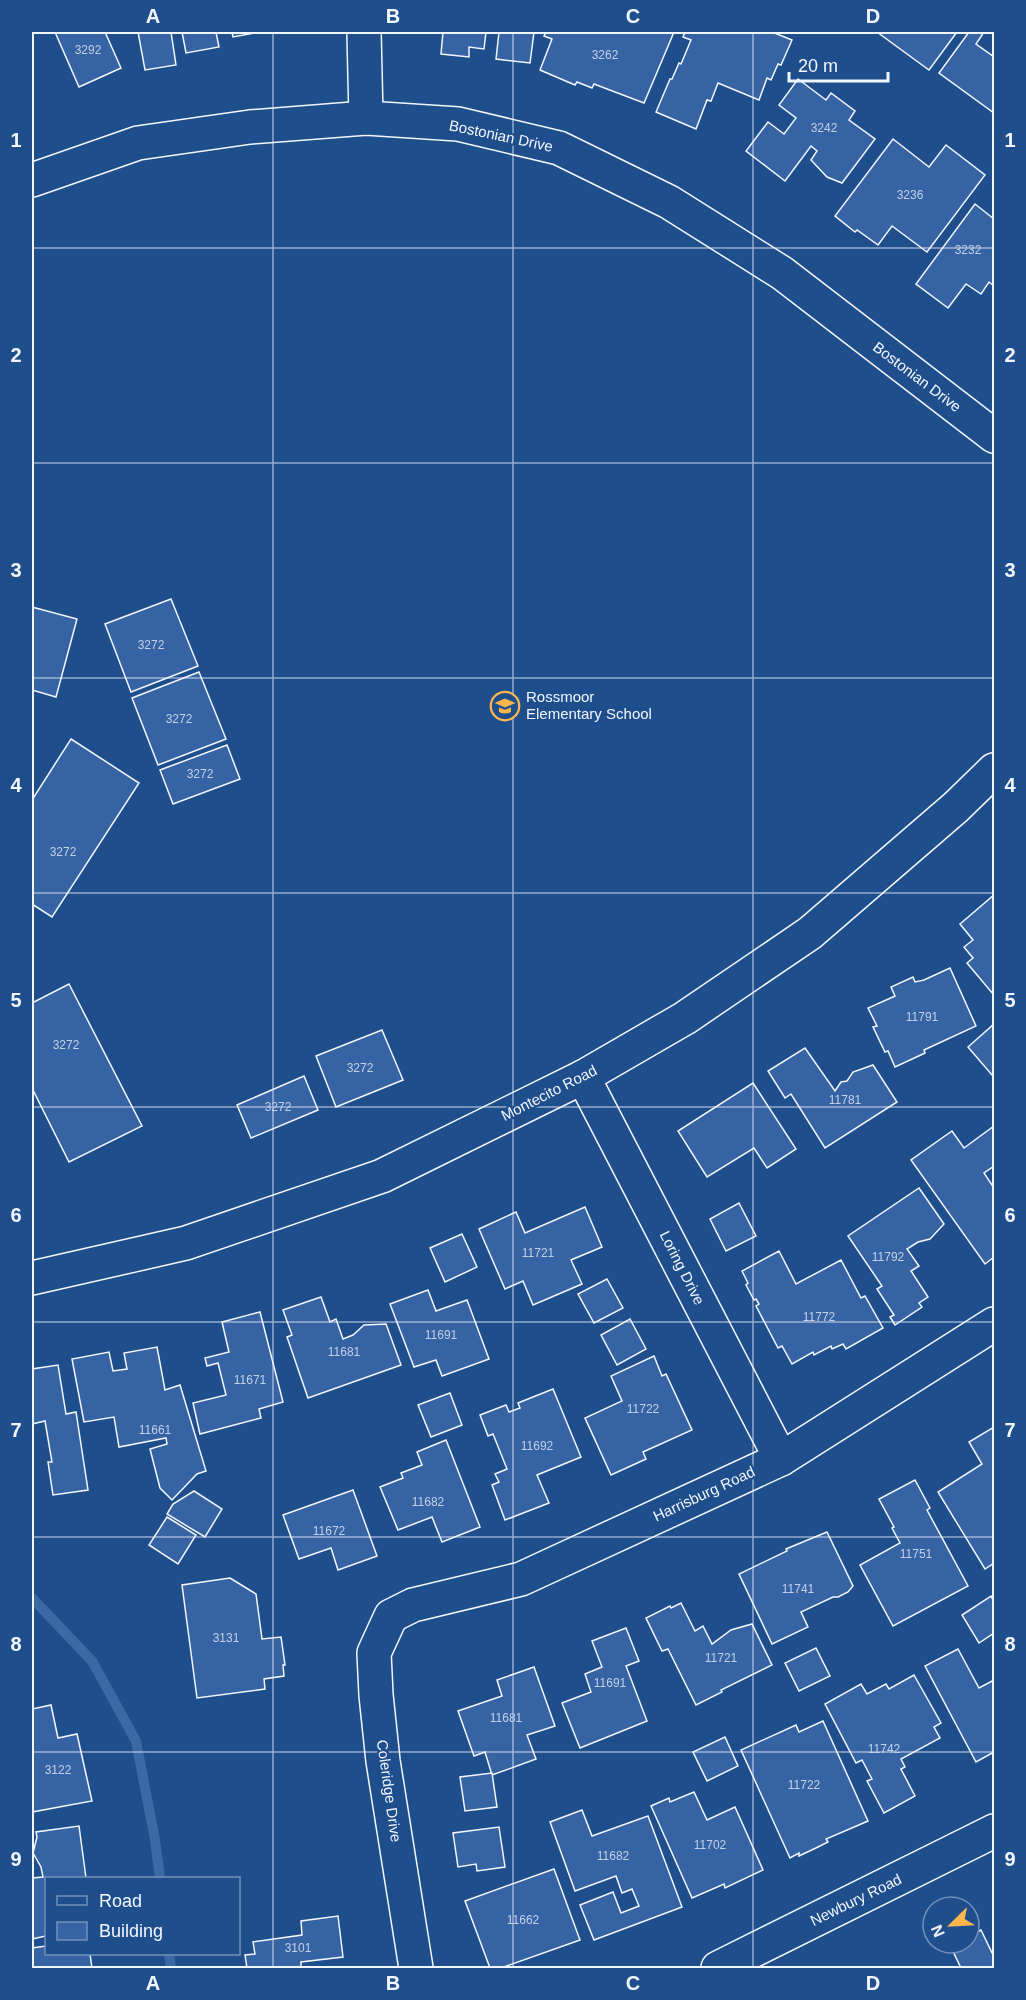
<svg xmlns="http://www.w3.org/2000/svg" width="1026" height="2000" font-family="Helvetica,sans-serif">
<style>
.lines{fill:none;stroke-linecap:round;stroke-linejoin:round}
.stream{stroke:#3b69a3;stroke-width:10}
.building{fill:#3563a3;stroke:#f2f6ff;stroke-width:1.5}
.minor-casing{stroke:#f2f6ff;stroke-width:36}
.minor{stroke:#1f4e8c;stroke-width:33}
.grid{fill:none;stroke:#f2f6ff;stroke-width:1.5;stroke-opacity:0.55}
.labels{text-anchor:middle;stroke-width:4.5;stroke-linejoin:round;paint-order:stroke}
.number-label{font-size:12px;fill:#c3d1e8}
.street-label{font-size:15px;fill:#f2f6ff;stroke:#1f4e8c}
.poi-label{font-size:15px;fill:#f2f6ff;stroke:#1f4e8c;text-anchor:start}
.neatline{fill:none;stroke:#f2f6ff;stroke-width:2}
.grid-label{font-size:20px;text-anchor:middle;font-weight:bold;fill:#f2f6ff}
</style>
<rect width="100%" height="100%" fill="#1f4e8c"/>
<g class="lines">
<!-- stream -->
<g class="stream">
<polyline points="32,1598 92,1661 136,1741 155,1840 160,1878"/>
<polyline points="169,1954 171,1968"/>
</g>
</g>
<!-- building -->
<g class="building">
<polygon points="55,32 105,32 121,68 79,87"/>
<polygon points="138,32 171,32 176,65 145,70"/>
<polygon points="182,32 216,32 219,47 186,53"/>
<polygon points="232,32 260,32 233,37"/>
<polygon points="443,32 486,32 484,49 469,47 469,57 441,54"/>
<polygon points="499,32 534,32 530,63 496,59"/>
<polygon points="546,32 674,32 644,103 594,84 592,88 577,82 575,85 540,70 552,39 544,36"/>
<polygon points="685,32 772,32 792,40 781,65 778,64 771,80 767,78 759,100 718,83 711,101 707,100 696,129 656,112 670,79 672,79 679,63 681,64 691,40 683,37"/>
<polygon points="877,32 957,32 929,70"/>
<polygon points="969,32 984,32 976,44 994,57 994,113 939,73"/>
<polygon points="798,79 826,100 831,93 855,111 849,120 875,139 842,183 827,177 811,160 817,151 811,146 785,181 746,151 768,122 784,134 796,118 779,105"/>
<polygon points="893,139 929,167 946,145 985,175 927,252 892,226 878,245 857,230 855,232 835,216"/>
<polygon points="975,204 994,219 994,286 989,282 981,294 966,284 948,308 916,284"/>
<polygon points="171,599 198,666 131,692 105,624"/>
<polygon points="32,607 77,619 56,697 32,690"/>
<polygon points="199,672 226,739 158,765 132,698"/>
<polygon points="71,739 139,783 52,917 32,904 32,800"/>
<polygon points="227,745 240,779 173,804 160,770"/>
<polygon points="994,895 994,993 993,994 967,963 973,958 964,947 973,940 960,924"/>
<polygon points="950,968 976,1026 924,1050 925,1053 895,1067 888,1051 885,1052 873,1027 877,1026 868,1008 895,996 891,987 913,977 915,982 924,980"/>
<polygon points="69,984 142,1126 69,1162 32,1088 32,1003"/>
<polygon points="994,1024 994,1073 992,1075 968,1047"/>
<polygon points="382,1030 403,1080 336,1107 316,1056"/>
<polygon points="805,1048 835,1091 841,1082 847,1081 853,1072 873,1065 897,1102 825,1148 791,1094 785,1098 768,1071"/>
<polygon points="304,1076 318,1110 251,1138 237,1105"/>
<polygon points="753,1083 796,1149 767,1168 754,1148 707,1177 678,1131"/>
<polygon points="994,1126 994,1166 984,1173 994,1188 994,1257 985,1264 911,1160 952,1131 964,1148"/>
<polygon points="919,1188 944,1224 930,1239 918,1242 907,1249 919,1266 911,1271 928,1297 919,1303 922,1307 895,1325 890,1317 894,1315 877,1289 882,1286 848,1236"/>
<polygon points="739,1203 756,1236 726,1251 710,1219"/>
<polygon points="585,1207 602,1247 571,1260 582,1284 533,1305 523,1281 505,1289 479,1229 516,1212 525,1233"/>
<polygon points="462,1234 477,1267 445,1282 430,1248"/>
<polygon points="779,1251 796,1284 841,1260 861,1298 865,1296 883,1328 846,1349 843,1344 832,1349 831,1346 814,1355 813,1352 792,1364 782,1346 778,1348 756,1306 759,1304 756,1299 754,1300 746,1285 748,1283 742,1271"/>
<polygon points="607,1279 623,1308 594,1323 578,1294"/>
<polygon points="428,1290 436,1311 467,1300 489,1359 442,1376 436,1360 414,1367 390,1304"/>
<polygon points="321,1297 330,1322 336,1319 343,1339 353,1335 364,1325 386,1324 401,1365 308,1398 287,1337 292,1335 283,1310"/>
<polygon points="260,1312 283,1402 259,1409 261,1418 200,1434 193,1403 226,1395 218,1363 207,1366 205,1358 229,1352 222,1322"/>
<polygon points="630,1319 646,1349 617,1365 601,1335"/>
<polygon points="157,1347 165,1390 180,1385 206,1471 197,1474 172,1500 160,1488 150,1449 167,1444 166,1438 119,1447 114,1417 84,1422 72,1359 109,1352 113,1371 127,1369 124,1353"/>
<polygon points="654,1356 662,1376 666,1374 692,1430 643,1452 646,1459 611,1475 585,1418 622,1401 611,1376"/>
<polygon points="58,1365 66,1414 76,1412 88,1490 53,1495 48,1462 52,1462 45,1421 32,1424 32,1369"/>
<polygon points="553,1389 581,1457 537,1475 549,1503 505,1520 492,1485 499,1482 495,1474 507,1469 493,1434 488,1436 480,1415 506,1405 509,1412 520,1408 518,1403"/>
<polygon points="450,1393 462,1425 431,1437 418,1405"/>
<polygon points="994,1427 994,1563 985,1569 938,1492 982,1464 969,1442"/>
<polygon points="446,1440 480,1527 442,1542 432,1517 398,1530 380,1487 403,1478 401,1473 422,1465 417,1452"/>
<polygon points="915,1480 930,1508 927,1510 968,1586 893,1626 860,1565 900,1543 892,1528 894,1527 879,1499"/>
<polygon points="353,1490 377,1556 338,1570 331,1548 299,1559 283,1515"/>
<polygon points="194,1491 222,1509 205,1537 167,1514 173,1504"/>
<polygon points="167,1517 196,1535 178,1564 149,1545"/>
<polygon points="827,1532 853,1586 848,1592 838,1597 833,1597 801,1612 808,1627 772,1644 739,1574 787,1551 786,1549"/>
<polygon points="230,1578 256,1594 262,1639 281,1637 285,1665 283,1665 284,1676 264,1679 265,1689 197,1698 182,1585"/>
<polygon points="991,1596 994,1602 994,1633 979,1643 962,1615"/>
<polygon points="681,1603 695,1631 703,1626 712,1644 731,1630 752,1624 772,1665 721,1690 722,1692 696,1705 668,1649 662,1651 646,1618 670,1606 671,1608"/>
<polygon points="626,1628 639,1661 626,1666 647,1721 580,1748 562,1703 591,1692 585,1674 602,1667 592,1641"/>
<polygon points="816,1648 830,1676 799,1691 785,1663"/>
<polygon points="958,1649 979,1688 994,1680 994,1752 976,1762 925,1666"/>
<polygon points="534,1667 555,1726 527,1735 536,1759 492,1775 485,1752 474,1756 458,1711 502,1696 497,1680"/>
<polygon points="914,1675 941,1723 934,1727 940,1738 901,1759 905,1767 901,1769 915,1796 884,1813 867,1781 872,1779 862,1760 856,1763 825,1704 861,1684 867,1694 886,1684 889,1689"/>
<polygon points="51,1705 58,1738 77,1734 92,1801 32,1812 32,1709"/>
<polygon points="823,1721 868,1821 826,1839 828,1842 818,1847 799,1856 799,1853 790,1858 741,1750 796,1725 799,1732"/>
<polygon points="725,1737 738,1766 707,1781 693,1752"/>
<polygon points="492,1773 497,1807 465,1811 460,1777"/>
<polygon points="694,1792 707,1820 735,1807 763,1870 725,1888 724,1884 692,1898 651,1806 669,1798 670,1802"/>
<polygon points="582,1810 592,1836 648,1816 682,1907 594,1940 580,1905 613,1892 621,1913 639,1906 632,1889 622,1893 616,1876 575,1891 550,1822"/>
<polygon points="79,1826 86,1878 46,1878 46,1936 32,1939 32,1878 43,1877 41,1867 33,1853 37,1837 36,1832"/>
<polygon points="499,1827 505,1867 477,1871 476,1864 458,1867 453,1833"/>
<polygon points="554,1869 580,1940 501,1968 490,1968 465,1901"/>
<polygon points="338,1916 343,1957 301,1962 301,1968 247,1968 245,1955 255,1954 253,1942 302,1935 301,1921"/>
<polygon points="981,1930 994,1957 994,1968 961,1968 950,1945 954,1943 969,1943 969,1936"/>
<polygon points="46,1946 46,1954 90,1954 92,1968 32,1968 32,1948"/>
</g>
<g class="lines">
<!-- minor casing -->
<g class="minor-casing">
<g id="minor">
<polyline points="364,32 366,118"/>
<polyline points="32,180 138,143 250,127 366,118 458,124 559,148 669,202 782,273 994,436"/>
<polyline points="583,1077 781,1459"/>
<polyline points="32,1278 186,1243 382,1176 583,1077 685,1018 810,933 956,807 994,770"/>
<polyline points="416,1968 383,1761 376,1695 374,1653 391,1616 413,1605 521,1579 781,1459 994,1324"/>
<polyline points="718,1968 994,1831"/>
</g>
</g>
<!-- minor -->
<use href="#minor" class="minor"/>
</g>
<!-- grid -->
<path class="grid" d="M273,32V1968M513,32V1968M753,32V1968M32,248H994M32,463H994M32,678H994M32,893H994M32,1107H994M32,1322H994M32,1537H994M32,1752H994"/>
<!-- icons -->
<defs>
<g id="school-ring" transform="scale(1.5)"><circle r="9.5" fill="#1f4e8c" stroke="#ffb74d" stroke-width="1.5"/><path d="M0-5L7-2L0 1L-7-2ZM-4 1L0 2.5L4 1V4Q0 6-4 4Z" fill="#ffb74d"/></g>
</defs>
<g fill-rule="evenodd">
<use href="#school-ring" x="505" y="706"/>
</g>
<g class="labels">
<!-- number labels -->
<g class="number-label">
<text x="88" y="54">3292</text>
<text x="605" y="59">3262</text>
<text x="824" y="132">3242</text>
<text x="910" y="199">3236</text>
<text x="968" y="254">3232</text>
<text x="151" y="649">3272</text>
<text x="179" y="723">3272</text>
<text x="200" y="778">3272</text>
<text x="63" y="856">3272</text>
<text x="922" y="1021">11791</text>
<text x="66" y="1049">3272</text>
<text x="360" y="1072">3272</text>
<text x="845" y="1104">11781</text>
<text x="278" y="1111">3272</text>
<text x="538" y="1257">11721</text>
<text x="888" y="1261">11792</text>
<text x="819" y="1321">11772</text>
<text x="441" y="1339">11691</text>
<text x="344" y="1356">11681</text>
<text x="250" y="1384">11671</text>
<text x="643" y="1413">11722</text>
<text x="155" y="1434">11661</text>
<text x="537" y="1450">11692</text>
<text x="428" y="1506">11682</text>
<text x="329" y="1535">11672</text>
<text x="916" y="1558">11751</text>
<text x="798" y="1593">11741</text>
<text x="226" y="1642">3131</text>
<text x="721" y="1662">11721</text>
<text x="610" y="1687">11691</text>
<text x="506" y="1722">11681</text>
<text x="884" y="1753">11742</text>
<text x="58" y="1774">3122</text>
<text x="804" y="1789">11722</text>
<text x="710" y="1849">11702</text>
<text x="613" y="1860">11682</text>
<text x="523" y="1924">11662</text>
<text x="298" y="1952">3101</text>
</g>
<!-- street labels -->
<g class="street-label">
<text transform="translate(501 136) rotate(12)" y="5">Bostonian Drive</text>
<text transform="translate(917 377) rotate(37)" y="5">Bostonian Drive</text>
<text transform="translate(549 1093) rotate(-27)" y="5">Montecito Road</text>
<text transform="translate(682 1268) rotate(63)" y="5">Loring Drive</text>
<text transform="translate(704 1494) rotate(-25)" y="5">Harrisburg Road</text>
<text transform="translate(389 1791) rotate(82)" y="5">Coleridge Drive</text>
<text transform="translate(856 1900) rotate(-26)" y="5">Newbury Road</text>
</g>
<!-- poi labels -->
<g class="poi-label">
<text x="526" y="702">Rossmoor<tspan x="526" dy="17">Elementary School</tspan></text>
</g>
</g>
<!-- border -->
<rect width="1026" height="2000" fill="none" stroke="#1f4e8c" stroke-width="66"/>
<!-- legend -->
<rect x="45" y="1877" width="195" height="78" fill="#1f4e8c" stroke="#7391ba" stroke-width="1.5"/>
<rect x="57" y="1896" width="30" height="9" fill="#1f4e8c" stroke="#7391ba" stroke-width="1.5"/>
<text x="99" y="1907" font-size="18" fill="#f2f6ff">Road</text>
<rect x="57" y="1922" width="30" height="18" fill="#3563a3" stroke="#7391ba" stroke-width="1.5"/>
<text x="99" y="1937" font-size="18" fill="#f2f6ff">Building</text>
<!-- north arrow -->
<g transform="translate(951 1925) rotate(246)"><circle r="28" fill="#1f4e8c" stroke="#7391ba" stroke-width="1.5"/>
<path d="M0-4.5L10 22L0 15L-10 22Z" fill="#ffb74d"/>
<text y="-9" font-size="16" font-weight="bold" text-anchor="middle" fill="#f2f6ff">N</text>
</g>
<!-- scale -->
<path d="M789 72v9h99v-9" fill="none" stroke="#f2f6ff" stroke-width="3"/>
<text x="798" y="72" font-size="18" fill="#f2f6ff" stroke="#1f4e8c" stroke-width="4.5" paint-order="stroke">20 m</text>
<rect x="33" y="33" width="960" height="1934" class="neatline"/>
<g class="grid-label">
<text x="153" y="23">A</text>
<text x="393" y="23">B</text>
<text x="633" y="23">C</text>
<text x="873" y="23">D</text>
<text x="16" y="147">1</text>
<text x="1010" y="147">1</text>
<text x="16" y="362">2</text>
<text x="1010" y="362">2</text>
<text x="16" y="577">3</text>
<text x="1010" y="577">3</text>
<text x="16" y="792">4</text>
<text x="1010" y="792">4</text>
<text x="16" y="1007">5</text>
<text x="1010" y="1007">5</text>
<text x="16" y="1222">6</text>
<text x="1010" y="1222">6</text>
<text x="16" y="1437">7</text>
<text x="1010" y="1437">7</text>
<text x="16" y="1651">8</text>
<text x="1010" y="1651">8</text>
<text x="16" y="1866">9</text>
<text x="1010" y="1866">9</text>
<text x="153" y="1990">A</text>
<text x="393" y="1990">B</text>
<text x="633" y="1990">C</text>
<text x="873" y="1990">D</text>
</g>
</svg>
